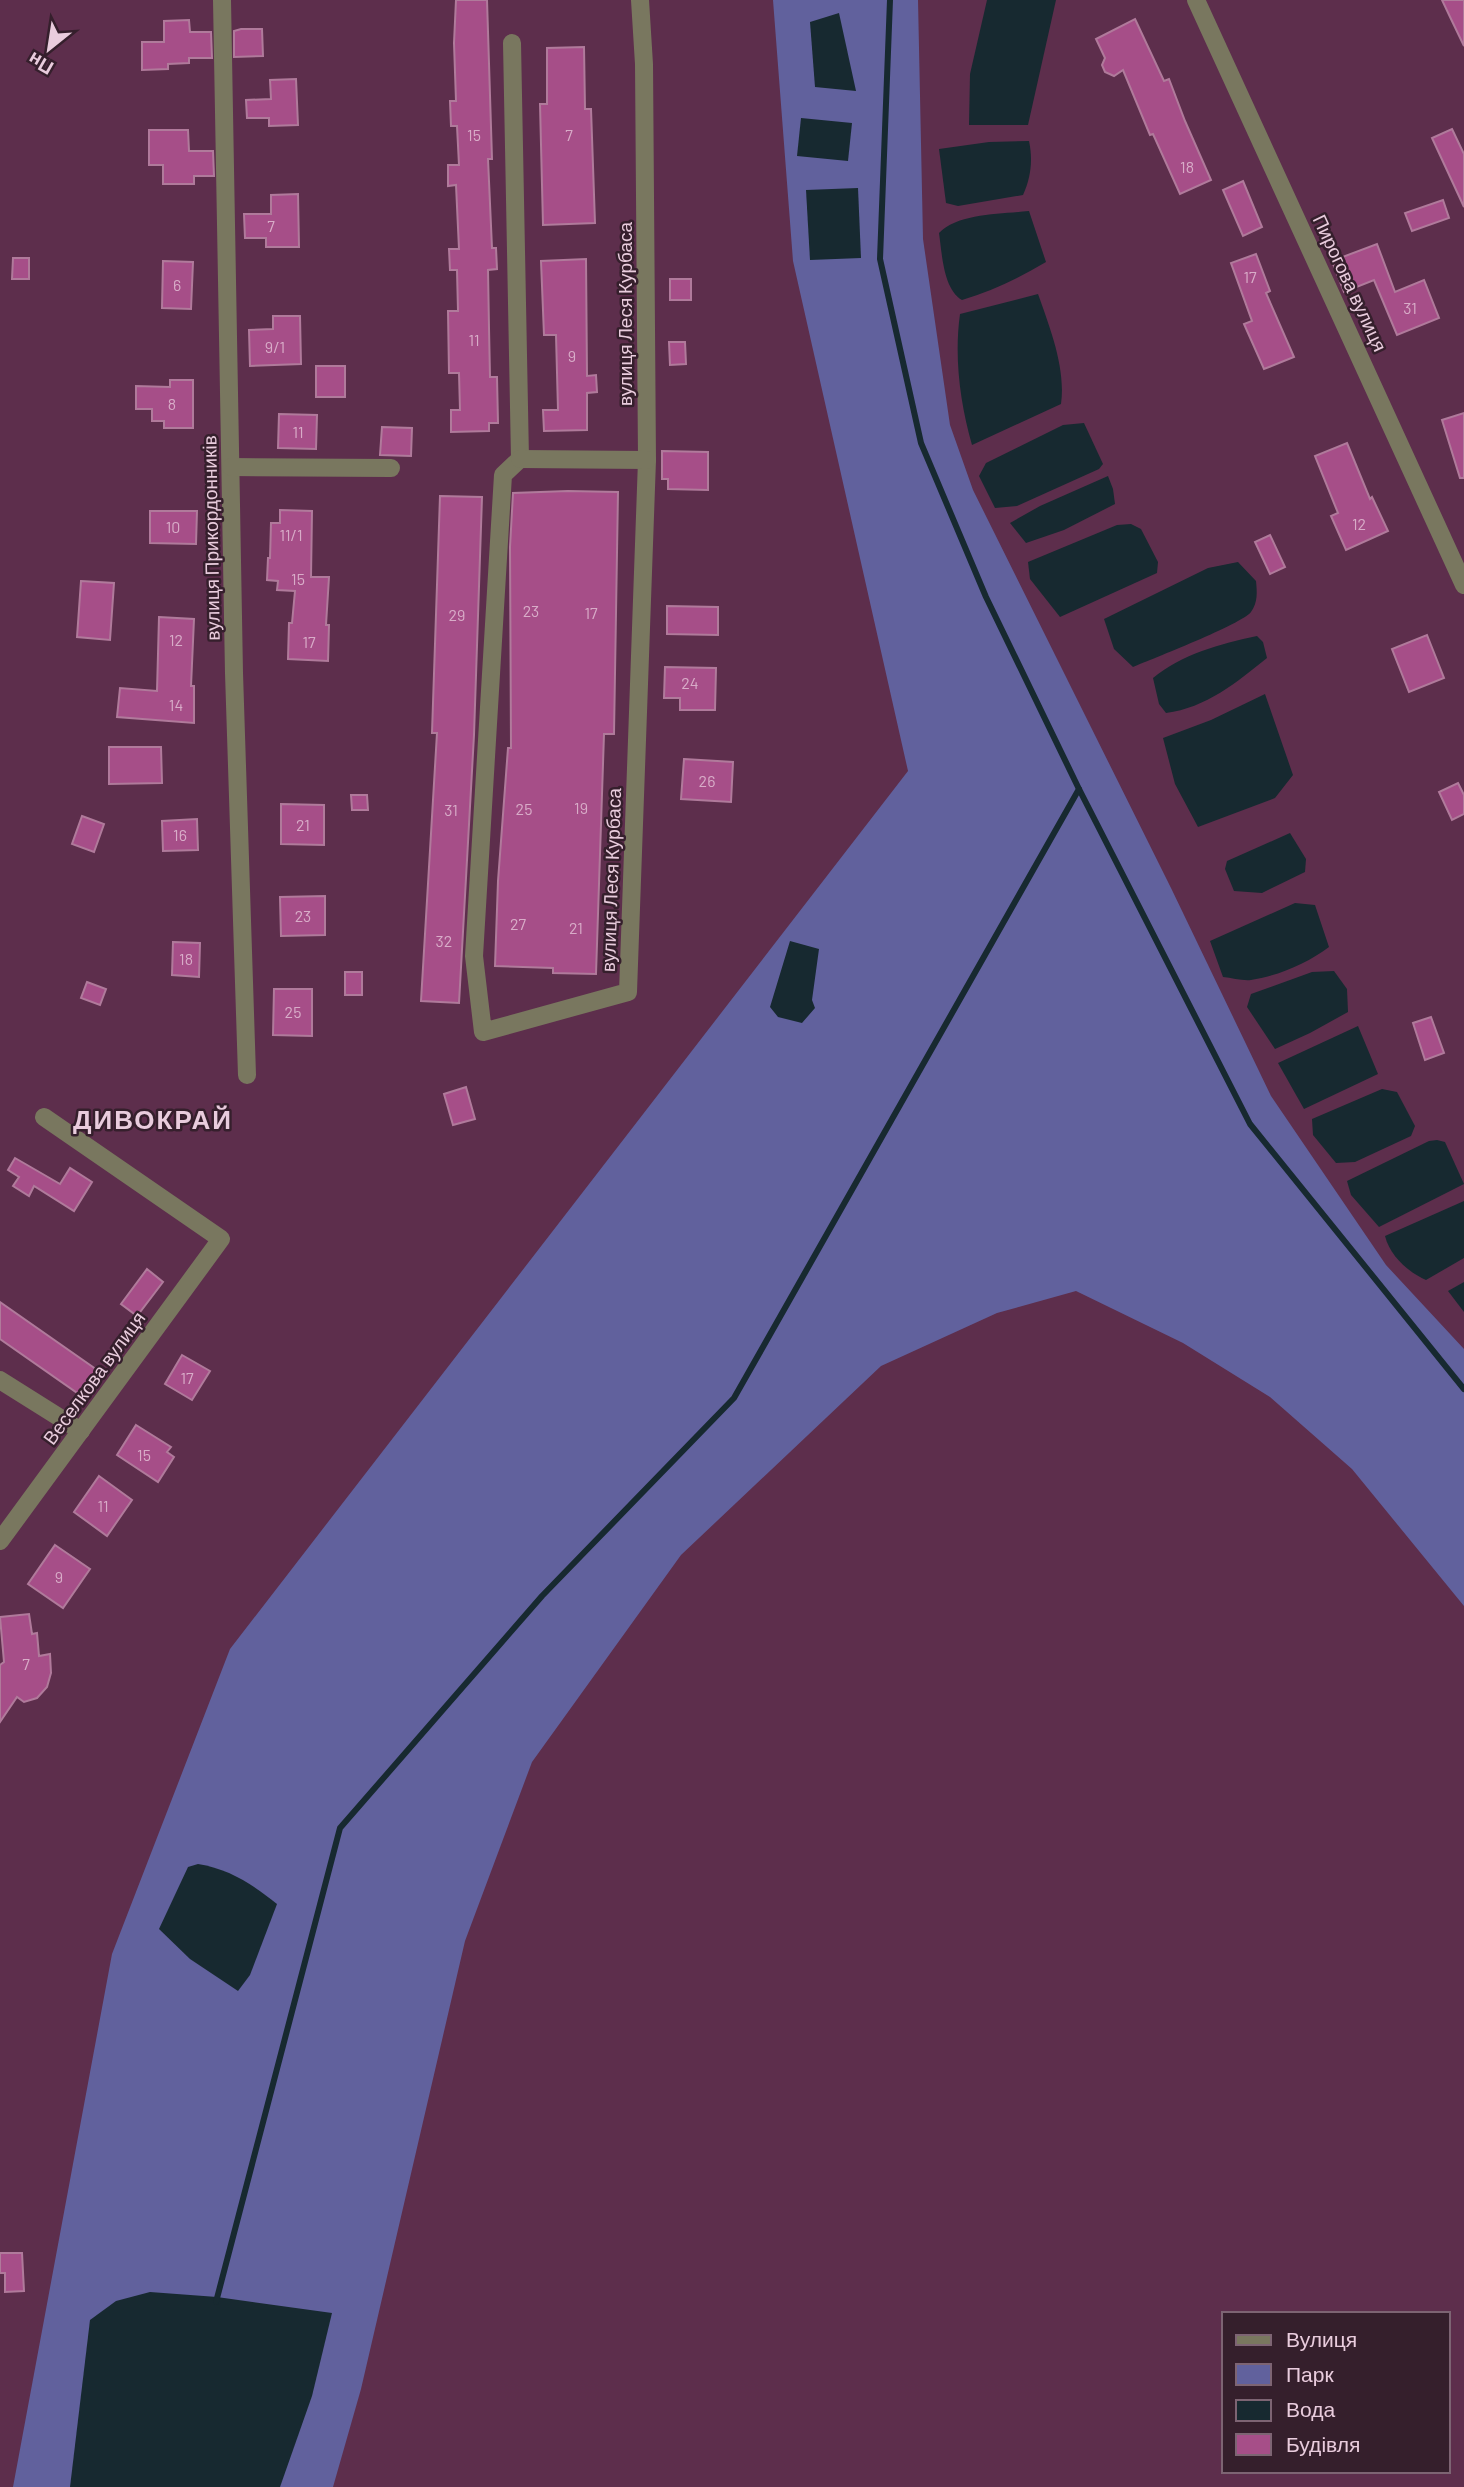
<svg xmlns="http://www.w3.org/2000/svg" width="1464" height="2487" font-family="Barlow,sans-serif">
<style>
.green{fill:#61619d}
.water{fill:#172930}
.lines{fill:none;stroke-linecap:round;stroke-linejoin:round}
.stream{stroke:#172930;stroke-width:6}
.building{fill:#a64e88;stroke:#b07a9b;stroke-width:2}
.minor{stroke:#79775f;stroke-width:18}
.labels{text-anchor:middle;stroke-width:5;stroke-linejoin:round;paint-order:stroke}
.number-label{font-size:16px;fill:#d8acc8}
.street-label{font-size:19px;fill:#e9ccdd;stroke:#351f2c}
.district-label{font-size:26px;font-weight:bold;letter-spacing:2px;fill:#e9ccdd;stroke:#351f2c}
</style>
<rect width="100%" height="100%" fill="#5d2e4c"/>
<!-- green -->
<polygon class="green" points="773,0 918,0 923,239 950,425 973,490 1171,888 1271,1096 1386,1265 1464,1349 1464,1606 1352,1469 1270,1397 1183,1343 1076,1291 997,1313 881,1366 681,1555 532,1762 465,1941 361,2389 333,2487 13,2487 112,1954 230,1649 908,771 793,261"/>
<!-- water -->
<g class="water">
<polygon points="987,0 1056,0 1028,125 969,125 970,74"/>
<polygon points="839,13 856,91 815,87 810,22"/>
<polygon points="801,118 852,123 848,161 797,156"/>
<path d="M1029,141C1033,160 1031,177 1023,195L958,206L946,203L939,149L989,142Z"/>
<polygon points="858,188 861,258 810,260 806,190"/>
<path d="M1029,211L1046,262C1019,278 992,291 962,300C943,289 942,253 939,233C958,213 1002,214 1029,211Z"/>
<path d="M1038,294C1050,328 1066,368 1061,404L972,445C960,403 954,357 960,314Z"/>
<polygon points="1084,423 1103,464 1099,469 1017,506 995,508 979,476 986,463 1063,425"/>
<polygon points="1108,476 1113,489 1115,504 1064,530 1026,543 1010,523 1040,506"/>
<polygon points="1131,524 1141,529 1158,562 1157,573 1060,617 1030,579 1028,562 1117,525"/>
<path d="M1238,562L1256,581C1257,592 1258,602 1251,612C1242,624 1152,659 1133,667L1114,649L1104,619L1208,568Z"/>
<path d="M1257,636L1263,642L1267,658C1237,682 1206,708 1166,713L1159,704L1153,678C1182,654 1220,644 1257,636Z"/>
<polygon points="1265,694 1293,775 1275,798 1198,827 1175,784 1163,738 1211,720"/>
<polygon points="1290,833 1306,859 1305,872 1262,893 1234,891 1225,869 1227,861"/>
<path d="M1295,903L1315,905L1329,947C1308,963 1278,976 1251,980C1243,981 1232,978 1223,977L1210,941Z"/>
<polygon points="790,941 819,949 812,1000 815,1008 802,1023 778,1017 770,1007"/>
<polygon points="1334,971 1347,989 1348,1012 1310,1033 1275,1049 1247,1007 1251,994 1312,972"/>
<polygon points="1358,1026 1378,1074 1304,1109 1278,1063"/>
<polygon points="1382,1089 1397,1092 1415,1126 1411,1136 1355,1162 1336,1163 1313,1135 1312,1119"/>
<polygon points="1437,1140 1445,1142 1464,1184 1379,1227 1351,1195 1347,1181 1429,1141"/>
<path d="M1464,1201V1258L1426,1280C1408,1272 1390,1256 1385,1236Z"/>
<polygon points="1464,1282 1464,1312 1448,1291"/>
<path d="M198,1864C230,1869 253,1885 277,1904L250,1975L238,1991L190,1959L159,1929L188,1867Z"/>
<polygon points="150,2292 217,2297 332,2313 312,2396 280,2487 70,2487 90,2320 116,2301"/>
</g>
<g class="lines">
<!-- stream -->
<g class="stream">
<polyline points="890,0 880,259 921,443 986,597 1079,789 1250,1124 1464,1389"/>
<polyline points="216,2302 340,1828 542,1596 734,1398 1079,789"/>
</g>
</g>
<!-- building -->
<g class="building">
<polygon points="456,0 487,0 492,159 488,159 492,248 496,248 497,269 488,270 489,328 490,377 497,377 498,423 489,423 489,431 451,432 451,410 460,410 459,373 449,373 448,311 458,311 457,270 450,270 449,249 459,249 456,185 448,186 448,165 459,165 457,126 451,126 450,101 456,101 454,43"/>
<polygon points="1442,0 1464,0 1464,46 1451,19"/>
<polygon points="1135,19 1164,81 1169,79 1185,121 1211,180 1180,194 1153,134 1150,135 1123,70 1114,76 1105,72 1102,65 1105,58 1096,39"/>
<polygon points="189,20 190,32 211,32 212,58 189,58 189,63 168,64 168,69 142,70 142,42 164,42 164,21"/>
<polygon points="241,29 262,29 263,56 234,57 234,31"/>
<polygon points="584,47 585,109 591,109 595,223 543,225 540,104 547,104 547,48"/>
<polygon points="296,79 298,125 269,126 269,118 247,118 246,100 271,99 270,80"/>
<polygon points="1452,129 1464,154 1464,207 1432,138"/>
<polygon points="149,130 188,130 189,151 213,151 214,176 194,176 194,184 163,184 163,165 149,165"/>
<polygon points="1243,181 1262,227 1243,236 1223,190"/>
<polygon points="298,194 299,247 266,247 266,238 245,238 244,214 271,214 271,195"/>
<polygon points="1443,200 1449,218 1412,231 1405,213"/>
<polygon points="1377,244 1395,292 1424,280 1439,318 1397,335 1374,280 1344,292 1332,261"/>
<polygon points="1256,254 1270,291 1266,293 1294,357 1264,369 1244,324 1252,321 1231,263"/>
<polygon points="13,258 29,258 29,279 12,279"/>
<polygon points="586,259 587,376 596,375 597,392 587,393 587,430 544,431 543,410 558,410 556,335 544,335 541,261"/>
<polygon points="163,261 193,262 191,309 162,308"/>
<rect x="670" y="279" width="21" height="21"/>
<polygon points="273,316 300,316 301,364 250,366 249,330 273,329"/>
<polygon points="669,342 685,342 686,364 670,365"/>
<rect x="316" y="366" width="29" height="31"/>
<polygon points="170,380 193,380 193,428 164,428 164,421 152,421 152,409 136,409 136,386 170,387"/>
<polygon points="1464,413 1464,478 1460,478 1442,420"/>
<polygon points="279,414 317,415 316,449 278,448"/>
<polygon points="382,427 412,428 411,456 380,455"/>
<polygon points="1347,443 1370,499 1372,497 1388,531 1346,550 1331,516 1338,513 1315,456"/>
<polygon points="662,451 708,452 708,490 668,489 668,479 662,479"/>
<polygon points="568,491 618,492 614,734 604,734 596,974 553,973 553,968 495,966 498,881 508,748 511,748 510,547 513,493"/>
<polygon points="440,496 482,497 474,735 459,1003 421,1001 437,733 432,733"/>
<polygon points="280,510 312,511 311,577 329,577 326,625 329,625 328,661 288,659 289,623 292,623 295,591 277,590 278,581 267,580 268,558 270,558 271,523 280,523"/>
<polygon points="150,511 197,511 196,544 150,543"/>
<polygon points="1270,535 1285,567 1270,574 1255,542"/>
<polygon points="81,581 114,583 110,640 77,637"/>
<polygon points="667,606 718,607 718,635 667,634"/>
<polygon points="159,617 194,619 191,686 194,686 194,723 117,717 120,688 157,691"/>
<polygon points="1427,635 1444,678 1409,692 1392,649"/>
<polygon points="665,667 716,668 715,710 680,710 680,698 664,698"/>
<polygon points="109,747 161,747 162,783 109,784"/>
<polygon points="684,759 733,762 731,802 681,799"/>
<polygon points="1458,783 1464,795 1464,814 1452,820 1439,792"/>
<polygon points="351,795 367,795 368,810 352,810"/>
<polygon points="281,804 324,805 324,845 281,844"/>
<polygon points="82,816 104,824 94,852 72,844"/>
<polygon points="197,819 198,850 163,851 162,821"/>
<polygon points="325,896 325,935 281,936 280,897"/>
<polygon points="173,942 200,943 199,977 172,975"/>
<rect x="345" y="972" width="17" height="23"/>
<polygon points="87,982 106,989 100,1005 81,998"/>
<polygon points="274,989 312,989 312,1036 273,1035"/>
<polygon points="1431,1017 1444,1053 1425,1060 1413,1023"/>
<polygon points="466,1087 475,1119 453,1125 444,1094"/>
<polygon points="15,1158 60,1184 70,1168 92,1182 74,1211 34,1186 29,1196 13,1186 19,1177 8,1170"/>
<polygon points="147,1269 163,1282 137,1316 121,1304"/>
<polygon points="0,1302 100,1372 83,1397 0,1339"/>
<polygon points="182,1355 210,1371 192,1400 165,1384"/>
<polygon points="136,1425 171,1447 167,1452 174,1457 158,1482 117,1455"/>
<polygon points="99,1476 132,1500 107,1536 74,1512"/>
<polygon points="55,1545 90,1569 63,1608 28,1584"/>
<polygon points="29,1614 32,1634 37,1633 39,1656 50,1654 51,1673 47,1687 37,1698 24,1702 17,1697 0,1722 0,1665 4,1662 0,1617"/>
<polygon points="0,2253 22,2253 24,2291 5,2292 5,2273 0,2273"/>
</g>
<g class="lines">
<!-- minor -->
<g class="minor">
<polyline points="222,0 234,673 247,1075"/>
<polyline points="1196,0 1464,585"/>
<polyline points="512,43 520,459 503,475 474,956 483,1032 628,992 647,460 644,64 640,0"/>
<polyline points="520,459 647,460"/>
<polyline points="231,467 391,468"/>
<polyline points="0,1380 81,1431"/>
<polyline points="0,1541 221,1239 44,1117"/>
</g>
</g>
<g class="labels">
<!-- number labels -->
<g class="number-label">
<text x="474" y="141">15</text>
<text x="569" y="141">7</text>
<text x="1187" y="173">18</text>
<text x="271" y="232">7</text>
<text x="1250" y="283">17</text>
<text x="177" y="291">6</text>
<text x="1410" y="314">31</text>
<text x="474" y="346">11</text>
<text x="275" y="353">9/1</text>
<text x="572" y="362">9</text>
<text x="172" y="410">8</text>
<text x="298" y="438">11</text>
<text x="1359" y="530">12</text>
<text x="173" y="533">10</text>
<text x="291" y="541">11/1</text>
<text x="298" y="585">15</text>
<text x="531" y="617">23</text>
<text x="591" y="619">17</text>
<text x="457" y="621">29</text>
<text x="176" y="646">12</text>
<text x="309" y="648">17</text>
<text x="690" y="689">24</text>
<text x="176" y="711">14</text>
<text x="707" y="787">26</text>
<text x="581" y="814">19</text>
<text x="524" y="815">25</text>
<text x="451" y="816">31</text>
<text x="303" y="831">21</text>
<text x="180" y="841">16</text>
<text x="303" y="922">23</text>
<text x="518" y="930">27</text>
<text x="576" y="934">21</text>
<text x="444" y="947">32</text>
<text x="186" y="965">18</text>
<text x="293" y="1018">25</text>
<text x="187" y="1384">17</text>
<text x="144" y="1461">15</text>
<text x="103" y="1512">11</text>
<text x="59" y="1583">9</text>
<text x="26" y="1670">7</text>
</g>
<!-- street labels -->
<g class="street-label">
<text transform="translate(1350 283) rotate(65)" y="7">Пирогова вулиця</text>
<text transform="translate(625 314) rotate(-90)" y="7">вулиця Леся Курбаса</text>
<text transform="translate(211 538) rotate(-91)" y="7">вулиця Прикордонників</text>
<text transform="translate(611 880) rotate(-88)" y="7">вулиця Леся Курбаса</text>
<text transform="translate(94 1378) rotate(-54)" y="7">Веселкова вулиця</text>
</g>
<!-- district labels -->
<g class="district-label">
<text x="153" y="1129">ДИВОКРАЙ</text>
</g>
</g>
<!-- legend -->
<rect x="1222" y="2312" width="228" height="161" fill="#351f2c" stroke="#7d6473" stroke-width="2"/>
<rect x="1236" y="2335" width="35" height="10" fill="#79775f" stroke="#7d6473" stroke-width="2"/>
<text x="1286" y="2347" font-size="21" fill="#e9ccdd">Вулиця</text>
<rect x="1236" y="2364" width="35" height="21" fill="#61619d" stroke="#7d6473" stroke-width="2"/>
<text x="1286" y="2382" font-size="21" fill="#e9ccdd">Парк</text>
<rect x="1236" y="2400" width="35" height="21" fill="#172930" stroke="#7d6473" stroke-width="2"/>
<text x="1286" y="2417" font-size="21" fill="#e9ccdd">Вода</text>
<rect x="1236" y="2434" width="35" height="21" fill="#a64e88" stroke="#7d6473" stroke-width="2"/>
<text x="1286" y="2452" font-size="21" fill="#e9ccdd">Будівля</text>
<!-- north arrow -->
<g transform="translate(49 49) rotate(210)" stroke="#351f2c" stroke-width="5" paint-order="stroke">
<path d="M0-5L12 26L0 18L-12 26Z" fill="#e9ccdd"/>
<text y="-10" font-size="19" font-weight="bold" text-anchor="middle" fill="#e9ccdd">Пн</text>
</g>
</svg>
